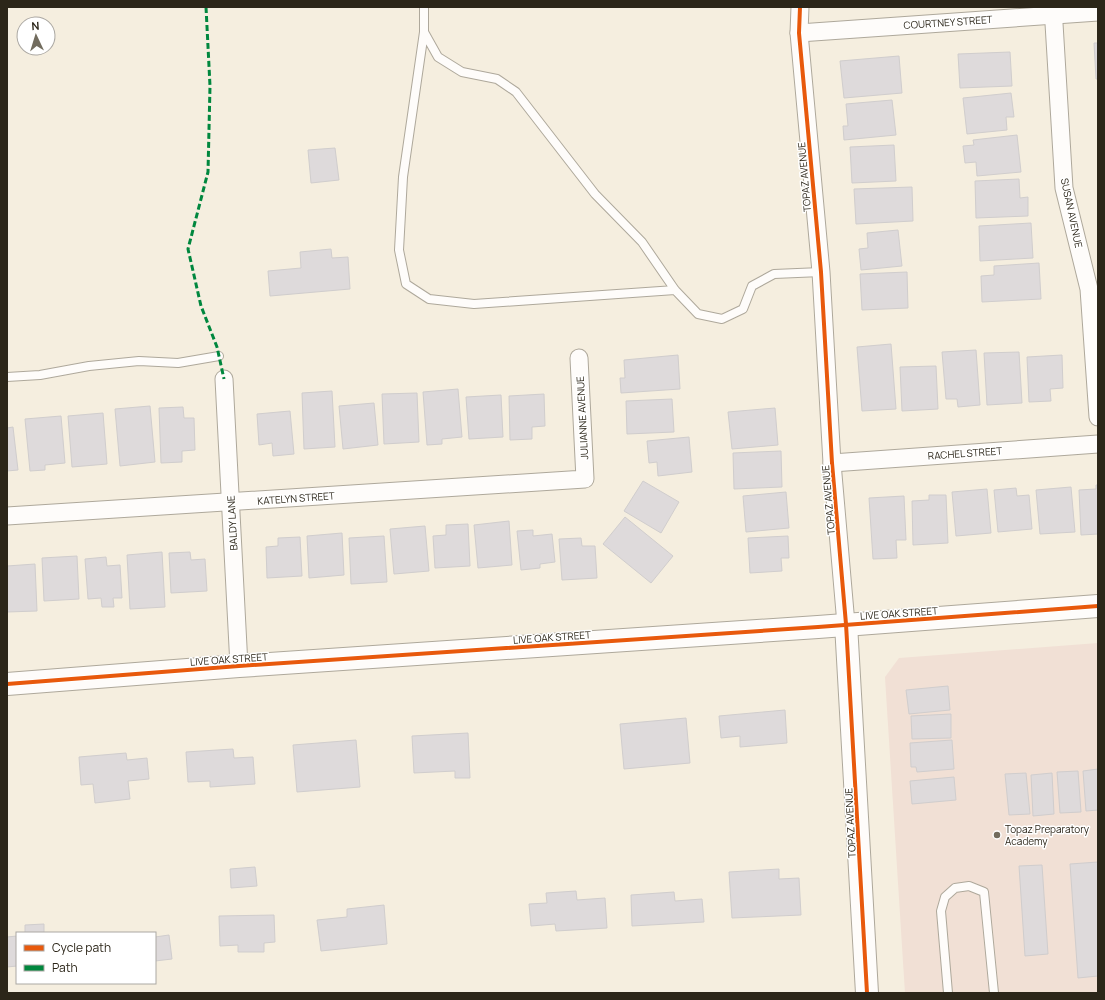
<svg xmlns="http://www.w3.org/2000/svg" width="1105" height="1000" font-family="Manrope,sans-serif">
<style>
.education{fill:#f1e0d5}
.building{fill:#dedadb;stroke:#d0cdcd}
.lines{fill:none;stroke-linecap:round;stroke-linejoin:round}
.lane-casing{stroke:#aea89b;stroke-width:10}
.street-casing{stroke:#aea89b;stroke-width:19}
.secondary-casing{stroke:#aea89b;stroke-width:24}
.lane{stroke:#fefcfa;stroke-width:8}
.street{stroke:#fefcfa;stroke-width:17}
.secondary{stroke:#fefcfa;stroke-width:22}
.quiet{stroke:#00873e;stroke-width:3;stroke-dasharray:6 3;stroke-linecap:butt}
.cycleway-casing{stroke:#fff;stroke-width:6}
.cycleway{stroke:#e8590c;stroke-width:4}
.poi-dot{fill:#726c5e;stroke:#fff;stroke-width:1.5}
.labels{text-anchor:middle;stroke-width:3;stroke-linejoin:round;paint-order:stroke}
.street-label{font-size:10px;fill:#2c2619;stroke:#fff}
.poi-label{font-size:10px;fill:#2c2619;stroke:#fff;text-anchor:start}
</style>
<rect width="100%" height="100%" fill="#f5eedf"/>
<!-- education -->
<polygon class="education" points="1098,643 1098,993 905,993 885,677 899,658"/>
<!-- building -->
<g class="building">
<polygon points="1094,43 1098,43 1098,79 1096,79"/>
<polygon points="1010,52 1012,86 960,88 958,54"/>
<polygon points="899,56 902,93 844,98 840,61"/>
<polygon points="1011,93 1014,117 1006,117 1007,130 967,134 963,98"/>
<polygon points="892,100 896,135 844,140 843,126 848,126 846,104"/>
<polygon points="1017,135 1021,172 977,176 976,162 965,163 963,146 974,145 973,140"/>
<polygon points="894,145 896,181 852,183 850,147"/>
<polygon points="335,148 339,180 311,183 308,150"/>
<polygon points="1019,179 1020,198 1028,197 1028,216 976,218 975,181"/>
<polygon points="912,187 913,221 856,224 854,189"/>
<polygon points="1031,223 1033,258 980,261 979,226"/>
<polygon points="898,230 902,266 861,270 859,249 868,248 867,233"/>
<polygon points="331,249 332,258 348,257 350,289 270,296 268,271 301,268 300,252"/>
<polygon points="1039,263 1041,299 982,302 981,276 994,275 994,266"/>
<polygon points="907,272 908,308 862,310 860,274"/>
<polygon points="891,344 896,409 862,411 857,347"/>
<polygon points="976,350 980,405 958,407 957,399 946,399 942,352"/>
<polygon points="1019,352 1022,403 987,405 984,353"/>
<polygon points="678,355 680,389 621,393 620,378 625,378 624,360"/>
<polygon points="1062,355 1063,388 1050,389 1051,401 1029,402 1027,357"/>
<polygon points="936,366 938,409 902,411 900,367"/>
<polygon points="458,389 462,437 442,439 442,444 427,445 423,392"/>
<polygon points="332,391 335,447 304,449 302,393"/>
<polygon points="417,393 419,442 384,444 382,394"/>
<polygon points="544,394 545,426 532,427 532,439 510,440 509,396"/>
<polygon points="501,395 503,437 469,439 466,397"/>
<polygon points="672,399 674,432 627,434 626,401"/>
<polygon points="374,403 378,445 343,449 339,406"/>
<polygon points="150,406 155,462 120,466 115,409"/>
<polygon points="183,407 184,418 194,418 195,450 182,451 182,462 161,463 159,408"/>
<polygon points="775,408 778,445 732,449 728,412"/>
<polygon points="290,411 294,454 273,456 272,443 259,445 257,414"/>
<polygon points="103,413 107,464 72,467 68,416"/>
<polygon points="61,416 65,463 45,465 45,470 30,471 25,419"/>
<polygon points="13,427 18,470 7,471 7,428"/>
<polygon points="689,437 692,472 658,476 657,462 649,463 647,441"/>
<polygon points="781,451 782,487 734,489 733,453"/>
<polygon points="643,481 679,502 661,533 624,511"/>
<polygon points="1096,485 1098,485 1098,534 1081,535 1079,490 1096,489"/>
<polygon points="1071,487 1075,532 1040,534 1036,490"/>
<polygon points="1016,488 1017,496 1029,495 1032,529 998,532 994,490"/>
<polygon points="987,489 991,533 956,536 952,492"/>
<polygon points="786,492 789,528 746,532 743,496"/>
<polygon points="929,495 946,495 948,543 913,545 912,501 929,500"/>
<polygon points="904,496 906,540 896,540 897,558 873,559 869,498"/>
<polygon points="625,517 673,556 651,583 603,544"/>
<polygon points="509,521 512,565 478,568 474,525"/>
<polygon points="468,524 470,566 435,568 433,536 446,535 446,525"/>
<polygon points="425,526 429,571 394,574 390,529"/>
<polygon points="533,530 533,536 552,534 555,562 540,564 540,568 521,570 517,531"/>
<polygon points="342,533 344,575 309,578 307,536"/>
<polygon points="384,536 387,582 351,584 349,538"/>
<polygon points="788,536 789,558 781,558 782,571 750,573 748,538"/>
<polygon points="300,537 302,576 267,578 266,547 278,546 278,538"/>
<polygon points="581,538 582,546 595,546 597,578 562,580 559,539"/>
<polygon points="162,552 165,607 130,609 127,555"/>
<polygon points="190,552 191,560 205,559 207,591 171,593 169,553"/>
<polygon points="77,556 79,599 44,601 42,558"/>
<polygon points="106,557 107,566 120,565 122,598 113,598 114,607 102,607 101,598 88,599 85,559"/>
<polygon points="35,564 37,611 7,612 7,566"/>
<polygon points="948,686 950,710 909,714 906,690"/>
<polygon points="785,710 787,743 740,747 740,736 721,738 719,716"/>
<polygon points="951,714 951,738 912,739 911,716"/>
<polygon points="686,718 690,763 624,769 620,724"/>
<polygon points="468,733 470,778 455,778 455,771 414,773 412,736"/>
<polygon points="356,740 360,787 297,792 293,745"/>
<polygon points="952,740 954,769 917,772 916,767 911,767 910,743"/>
<polygon points="233,749 234,758 253,757 255,784 210,787 210,781 188,782 186,752"/>
<polygon points="126,753 127,760 147,758 149,779 128,781 130,799 95,803 93,784 81,785 79,757"/>
<polygon points="1098,769 1098,810 1086,811 1083,771"/>
<polygon points="1078,771 1081,812 1060,813 1057,772"/>
<polygon points="1026,773 1030,814 1009,815 1005,774"/>
<polygon points="1052,773 1054,814 1033,816 1031,775"/>
<polygon points="954,777 956,800 912,804 910,781"/>
<polygon points="1098,862 1098,976 1078,978 1070,864"/>
<polygon points="1042,865 1048,954 1025,956 1019,866"/>
<polygon points="255,867 257,886 231,888 230,869"/>
<polygon points="779,869 779,879 799,878 801,915 732,918 729,872"/>
<polygon points="576,891 577,900 605,898 607,928 556,931 555,924 531,926 529,904 547,903 546,893"/>
<polygon points="674,892 675,901 702,899 704,922 632,926 631,895"/>
<polygon points="384,905 387,944 321,951 317,920 347,917 347,909"/>
<polygon points="274,915 275,942 264,943 264,952 238,952 238,945 220,946 219,916"/>
<polygon points="44,924 44,933 25,933 25,925"/>
<polygon points="169,935 172,959 155,961 155,937"/>
<polygon points="17,936 17,966 7,967 7,937"/>
</g>
<g class="lines">
<!-- lane casing -->
<g class="lane-casing">
<g id="lane">
<polyline points="424,7 424,32"/>
<polyline points="675,290 474,304 429,299 406,284 399,250 403,177 424,32 438,57 462,72 497,79 516,92 595,194 642,242 675,290 698,314 722,319 743,309 752,286 774,274 821,272"/>
<polyline points="7,377 40,375 89,366 139,361 178,363 219,356"/>
<polyline points="948,993 941,911 945,897 955,888 969,886 984,892 994,993"/>
</g>
</g>
<!-- street casing -->
<g class="street-casing">
<g id="street">
<polyline points="800,7 799,33 821,272 832,463 846,624"/>
<polyline points="1053,7 1064,188 1089,289 1098,417"/>
<polyline points="799,33 1098,12"/>
<polyline points="224,379 239,666"/>
<polyline points="832,463 1098,444"/>
<polyline points="7,516 585,479 579,358"/>
</g>
</g>
<!-- secondary casing -->
<g class="secondary-casing">
<g id="secondary">
<polyline points="846,624 867,993"/>
<polyline points="7,684 239,666 818,627 1098,606"/>
</g>
</g>
<!-- lane -->
<use href="#lane" class="lane"/>
<!-- street -->
<use href="#street" class="street"/>
<!-- secondary -->
<use href="#secondary" class="secondary"/>
<!-- quiet -->
<polyline class="quiet" points="206,7 210,86 208,172 188,249 201,306 217,347 224,379"/>
<!-- cycleway casing -->
<g class="cycleway-casing">
<g id="cycleway">
<polyline points="800,7 799,33 821,272 832,463 846,624 867,993"/>
<polyline points="7,684 239,666 818,627 1098,606"/>
</g>
</g>
<!-- cycleway -->
<use href="#cycleway" class="cycleway"/>
</g>
<!-- markers -->
<circle class="poi-dot" cx="997" cy="835" r="4"/>
<g class="labels">
<!-- street labels -->
<g class="street-label">
<text transform="translate(948 22) rotate(-4)" y="4">COURTNEY STREET</text>
<text transform="translate(804 177) rotate(-95)" y="4">TOPAZ AVENUE</text>
<text transform="translate(1072 213) rotate(78)" y="4">SUSAN AVENUE</text>
<text transform="translate(582 418) rotate(-93)" y="4">JULIANNE AVENUE</text>
<text transform="translate(965 453) rotate(-4)" y="4">RACHEL STREET</text>
<text transform="translate(296 498) rotate(-4)" y="4">KATELYN STREET</text>
<text transform="translate(828 500) rotate(-95)" y="4">TOPAZ AVENUE</text>
<text transform="translate(232 523) rotate(-93)" y="4">BALDY LANE</text>
<text transform="translate(899 613) rotate(-4)" y="4">LIVE OAK STREET</text>
<text transform="translate(552 637) rotate(-4)" y="4">LIVE OAK STREET</text>
<text transform="translate(229 659) rotate(-4)" y="4">LIVE OAK STREET</text>
<text transform="translate(850 823) rotate(-93)" y="4">TOPAZ AVENUE</text>
</g>
<!-- poi labels -->
<g class="poi-label">
<text x="1005" y="833">Topaz Preparatory<tspan x="1005" dy="12">Academy</tspan></text>
</g>
</g>
<!-- border -->
<rect width="1105" height="1000" fill="none" stroke="#2c2619" stroke-width="16"/>
<!-- legend -->
<rect x="16" y="932" width="140" height="52" fill="#ffffff" stroke="#aba8a3"/>
<rect x="24" y="945" width="20" height="6" fill="#e8590c" stroke="#aba8a3"/>
<text x="52" y="952" font-size="12" fill="#2c2619">Cycle path</text>
<rect x="24" y="965" width="20" height="6" fill="#00873e" stroke="#aba8a3"/>
<text x="52" y="972" font-size="12" fill="#2c2619">Path</text>
<!-- north arrow -->
<g transform="translate(36 36) rotate(356)"><circle r="19" fill="#ffffff" stroke="#aba8a3"/>
<path d="M0-3L7 15L0 10L-7 15Z" fill="#726c5e"/>
<text y="-6" font-size="11" font-weight="bold" text-anchor="middle" fill="#2c2619">N</text>
</g>
</svg>
